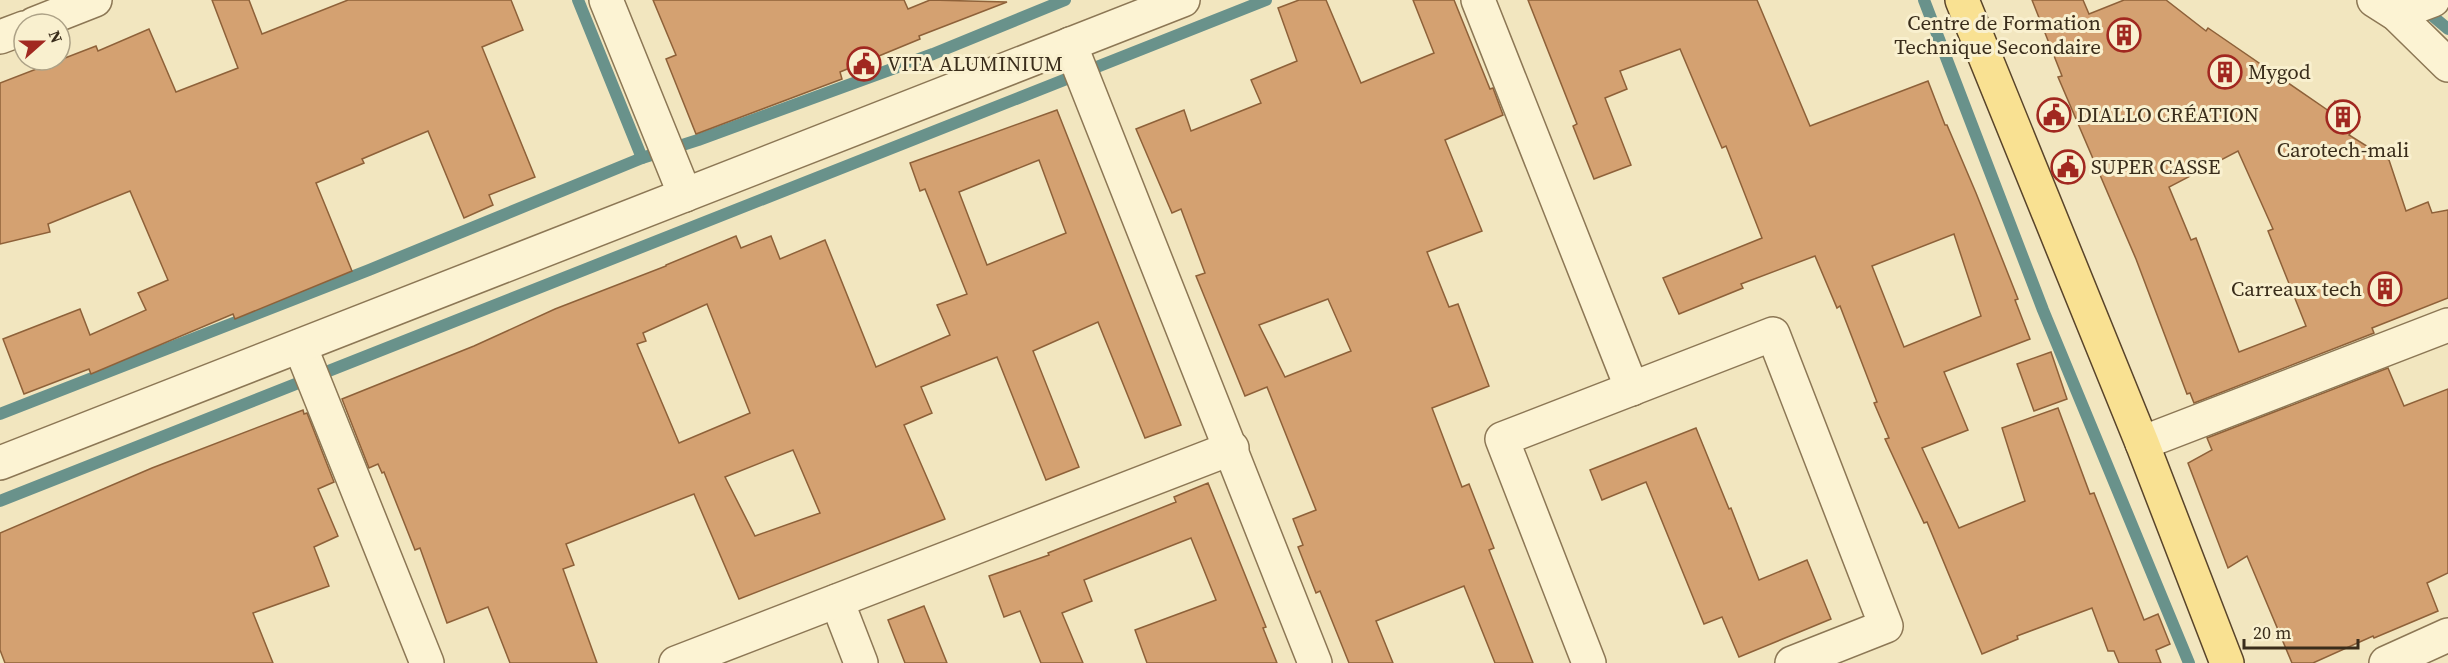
<svg xmlns="http://www.w3.org/2000/svg" width="2448" height="663" font-family="'Source Serif 4',serif">
<style>
.lines{fill:none;stroke-linecap:round;stroke-linejoin:round}
.stream{stroke:#69928b;stroke-width:12}
.building{fill:#d4a171;stroke:#8e6139;stroke-width:1.5;fill-rule:evenodd}
.minor-casing{stroke:#8c7755;stroke-width:36}
.major-casing{stroke:#59442a;stroke-width:36}
.minor{stroke:#fcf3d3;stroke-width:33}
.major{stroke:#f9e192;stroke-width:33}
.labels{text-anchor:middle;stroke-width:6;stroke-linejoin:round;paint-order:stroke}
.poi-label{font-size:21px;fill:#3a2d1b;stroke:#f9f0cf;text-anchor:start}
</style>
<rect width="100%" height="100%" fill="#f2e6bf"/>
<g class="lines">
<!-- stream -->
<g class="stream">
<polyline points="578,0 642,158"/>
<polyline points="1924,0 2043,310 2189,663"/>
<polyline points="2423,8 2448,29"/>
<polyline points="0,414 369,270 642,158 698,140 933,54 1065,0"/>
<polyline points="0,501 1266,0"/>
</g>
</g>
<!-- building -->
<g class="building">
<polygon points="212,0 249,0 262,34 348,0 511,0 523,30 482,47 535,177 489,195 493,205 464,218 428,131 362,159 364,163 316,183 352,271 235,319 233,314 91,374 89,369 24,394 3,339 80,309 90,335 146,310 138,293 168,280 130,191 48,224 50,232 0,244 0,83 96,46 98,51 149,29 176,92 238,68"/>
<polygon points="653,0 904,0 908,9 930,0 1007,2 919,36 920,39 840,72 842,79 696,134 666,59 676,55"/>
<path d="M1299,0H1326L1361,83L1434,53L1413,0H1454L1490,89L1493,88L1503,115L1445,140L1482,231L1427,252L1449,307L1458,304L1489,386L1432,408L1462,487L1469,484L1494,548L1489,550L1533,663H1495L1464,586L1376,621L1393,663H1349L1320,591L1316,593L1298,547L1303,545L1293,519L1316,510L1267,387L1245,396L1196,276L1205,273L1181,209L1172,213L1136,129L1184,110L1191,131L1261,103L1251,80L1297,61L1278,8ZM1328,299L1351,351L1285,377L1259,325Z"/>
<path d="M1528,0H1757L1810,126L1928,81L1945,125H1947L1976,193L2018,299L2015,300L2030,339L1944,372L1968,430L1922,448L1959,528L2025,501L2002,428L2058,408L2090,494L2094,493L2144,620L2158,614L2170,644L2156,650L2161,663H2119L2114,651H2108L2092,608L2017,636L2018,639L1982,654L1927,522L1924,523L1885,439L1889,438L1874,403L1877,402L1840,306L1837,308L1815,256L1741,284L1743,288L1679,314L1663,278L1762,238L1726,146L1722,148L1680,49L1620,71L1627,89L1605,98L1631,165L1594,179L1573,126L1577,124ZM1954,234L1981,316L1904,347L1872,266Z"/>
<path d="M2032,0H2083L2089,14L2124,0H2166L2206,31L2208,28L2329,111L2335,101L2360,117L2349,135L2389,160L2406,211L2428,202L2432,213L2448,210V298L2372,328L2374,333L2194,403L2190,393L2187,394L2136,259L2058,77L2062,76ZM2238,151L2273,229L2268,231L2306,326L2239,352L2196,238L2191,240L2169,187Z"/>
<path d="M1057,110L1181,425L1145,438L1098,322L1033,351L1079,467L1046,480L997,357L921,387L932,413L904,425L945,519L739,599L694,494L566,544L574,565L563,569L597,663H510L488,607L447,623L420,548L415,550L384,472L382,473L378,464L369,468L342,399L474,346L555,309L666,266V265L736,236L741,248L771,236L780,259L825,240L876,367L950,335L937,305L967,294L925,189L920,191L910,163ZM1039,160L1066,233L987,265L959,192ZM707,304L750,413L679,443L637,344L646,341L643,333ZM793,450L820,513L755,536L725,477Z"/>
<polygon points="2051,352 2067,399 2034,411 2017,364"/>
<polygon points="2388,368 2404,406 2448,389 2448,573 2427,583 2438,611 2374,638 2373,636 2313,663 2292,663 2247,556 2228,568 2188,463 2212,450 2207,438"/>
<polygon points="303,410 304,414 307,413 334,482 318,489 338,536 314,547 329,586 253,613 273,663 5,663 0,650 0,533 152,468"/>
<polygon points="1696,428 1729,509 1731,508 1759,580 1807,560 1831,619 1739,657 1722,617 1704,624 1646,482 1602,500 1590,470"/>
<polygon points="1208,483 1266,627 1263,628 1277,663 1147,663 1135,630 1216,600 1191,538 1084,580 1092,601 1062,613 1083,663 1041,663 1020,611 1004,617 989,576 1049,555 1048,553 1176,502 1174,497"/>
<polygon points="924,606 947,663 905,663 888,620"/>
</g>
<g class="lines">
<!-- minor casing -->
<g class="minor-casing">
<g id="minor">
<polyline points="606,0 685,195"/>
<polyline points="1478,0 1632,389"/>
<polyline points="2374,0 2396,14 2448,65"/>
<polyline points="2396,14 2433,0"/>
<polyline points="34,24 95,0"/>
<polyline points="0,37 24,28"/>
<polyline points="1070,44 1315,663"/>
<polyline points="300,346 427,663"/>
<polyline points="2142,443 2448,325"/>
<polyline points="0,463 1183,0"/>
<polyline points="837,601 861,663"/>
<polyline points="676,663 1232,448"/>
<polyline points="1589,663 1502,439 1773,334 1886,626 1792,663"/>
<polyline points="2386,663 2448,635"/>
</g>
</g>
<!-- major casing -->
<g class="major-casing">
<polyline id="major" points="1962,0 2142,443 2227,663"/>
</g>
<!-- minor -->
<use href="#minor" class="minor"/>
<!-- major -->
<use href="#major" class="major"/>
</g>
<!-- icons -->
<defs>
<g id="building-ring" transform="scale(1.725)"><circle r="9.5" fill="#f9f0cf" stroke="#a12820" stroke-width="1.5"/><path d="M-4-6H4V6H1V3H-1V6H-4ZM-2.5-4.3h1.7v1.8h-1.7ZM.8-4.3h1.7v1.8H.8ZM-2.5-1h1.7V.8h-1.7ZM.8-1h1.7V.8H.8Z" fill="#a12820"/></g>
<g id="civic-ring" transform="scale(1.725)"><circle r="9.5" fill="#f9f0cf" stroke="#a12820" stroke-width="1.5"/><path d="M-.6-6.5H3V-4.5H.6V-3L4-1V1h2V6H-6V1h2V-1L-.6-3ZM-1.2 2.5V6h2.4V2.5Z" fill="#a12820"/></g>
</defs>
<g fill-rule="evenodd">
<use href="#building-ring" x="2124" y="35"/>
<use href="#civic-ring" x="864" y="64"/>
<use href="#building-ring" x="2225" y="72"/>
<use href="#civic-ring" x="2054" y="115"/>
<use href="#building-ring" x="2343" y="117"/>
<use href="#civic-ring" x="2068" y="167"/>
<use href="#building-ring" x="2385" y="289"/>
</g>
<g class="labels">
<!-- poi labels -->
<g class="poi-label">
<text x="2101" y="30" text-anchor="end">Centre de Formation<tspan x="2101" dy="24">Technique Secondaire</tspan></text>
<text x="887" y="71">VITA ALUMINIUM</text>
<text x="2248" y="79">Mygod</text>
<text x="2077" y="122">DIALLO CRÉATION</text>
<text x="2343" y="157" text-anchor="middle">Carotech-mali</text>
<text x="2091" y="174">SUPER CASSE</text>
<text x="2362" y="296" text-anchor="end">Carreaux tech</text>
</g>
</g>
<!-- north arrow -->
<g transform="translate(42 42) rotate(69)"><circle r="28" fill="#f9f0cf" stroke="#ada287" stroke-width="1.5"/>
<path d="M0-4.5L10 22L0 15L-10 22Z" fill="#a12820"/>
<text y="-9" font-size="16" font-weight="bold" text-anchor="middle" fill="#3a2d1b">N</text>
</g>
<!-- scale -->
<path d="M2244 639v9h114v-9" fill="none" stroke="#3a2d1b" stroke-width="3"/>
<text x="2253" y="639" font-size="18" fill="#3a2d1b" stroke="#f9f0cf" stroke-width="4.5" paint-order="stroke">20 m</text>
</svg>
